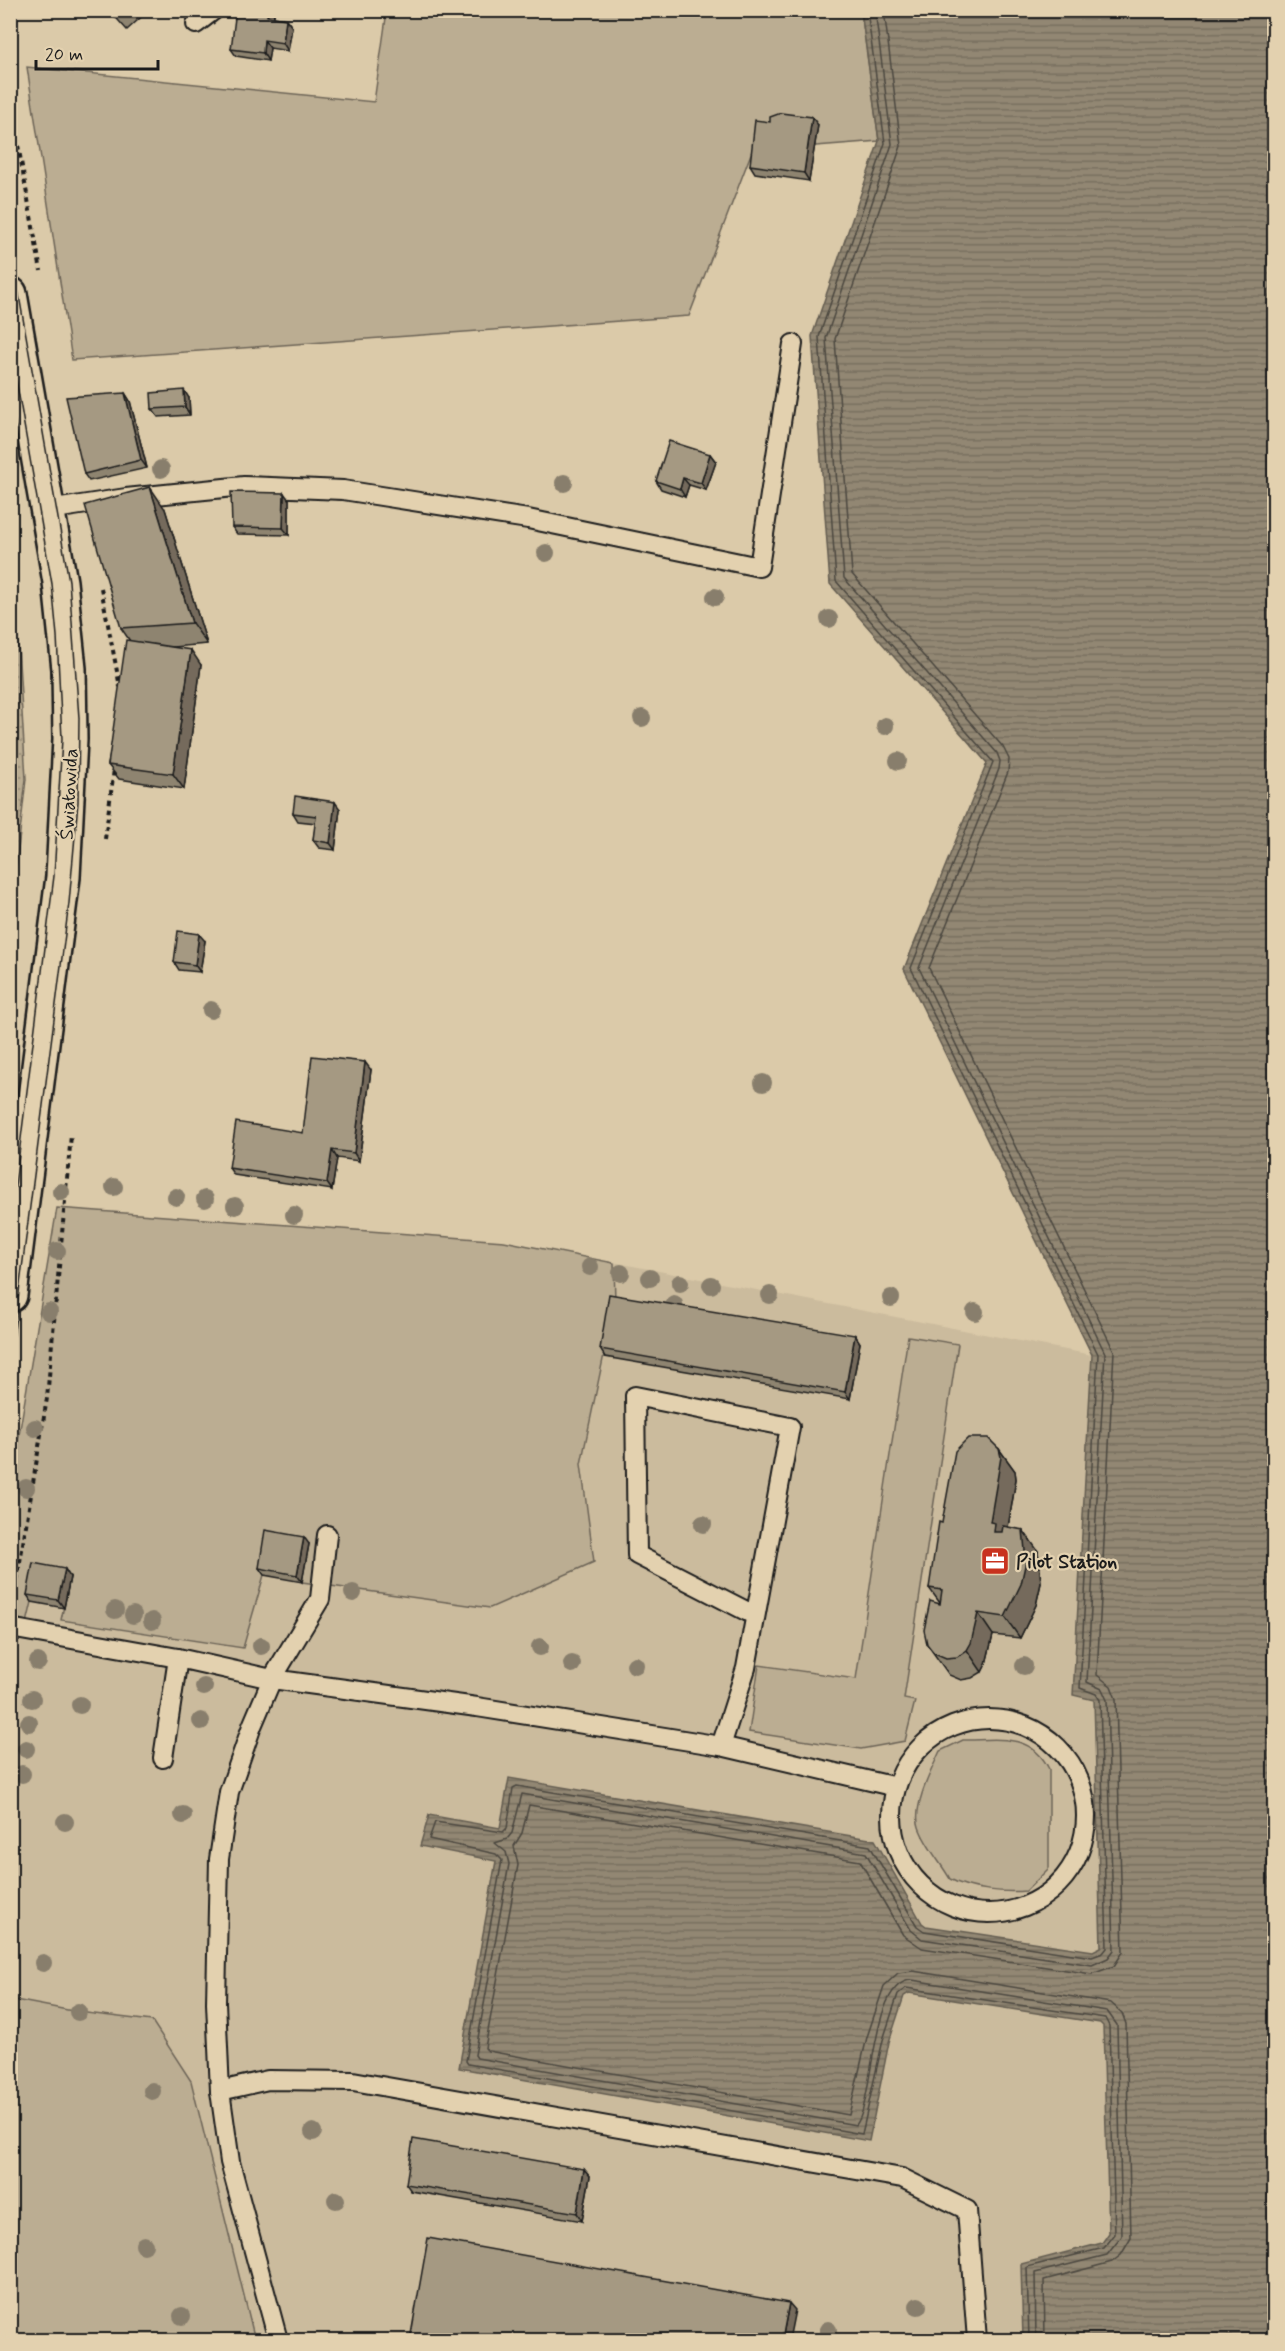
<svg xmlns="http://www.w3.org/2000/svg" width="1285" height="2351" font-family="Mynerve,sans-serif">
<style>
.built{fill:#cbbb9d}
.grass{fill:#bbad92;stroke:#6c6457;stroke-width:1.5}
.garden{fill:url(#garden-dots);stroke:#6c6457;stroke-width:1.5}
.water{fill:url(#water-rules);stroke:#635c50;stroke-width:1.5}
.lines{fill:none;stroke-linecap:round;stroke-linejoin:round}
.shore{stroke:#4b473f;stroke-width:1.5}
.lane-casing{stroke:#1c1c1c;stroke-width:22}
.secondary-casing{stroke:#1c1c1c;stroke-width:38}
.path{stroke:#1c1c1c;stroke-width:4;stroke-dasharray:4.5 4.5;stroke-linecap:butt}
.lane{stroke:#e3d1af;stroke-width:18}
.secondary{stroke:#e3d1af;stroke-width:33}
.tram{stroke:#1c1c1c;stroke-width:1.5}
.tree{fill:#887e6c}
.wall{fill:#8e8470;stroke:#1c1c1c;stroke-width:1.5}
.shaded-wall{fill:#746b5b;stroke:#1c1c1c;stroke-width:1.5}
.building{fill:#a59982;stroke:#1c1c1c;stroke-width:1.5}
.labels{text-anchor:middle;stroke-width:4.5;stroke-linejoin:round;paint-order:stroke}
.street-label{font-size:20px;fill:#1c1c1c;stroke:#e3d1af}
.poi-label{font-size:20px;font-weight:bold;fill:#1c1c1c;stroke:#e3d1af;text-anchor:start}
</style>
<defs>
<pattern id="garden-dots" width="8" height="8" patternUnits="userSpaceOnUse" patternTransform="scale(1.5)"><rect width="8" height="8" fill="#bbad92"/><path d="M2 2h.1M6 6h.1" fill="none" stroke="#a0947d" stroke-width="1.8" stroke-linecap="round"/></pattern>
<pattern id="water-rules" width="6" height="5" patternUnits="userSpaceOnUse" patternTransform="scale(1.5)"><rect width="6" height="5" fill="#928773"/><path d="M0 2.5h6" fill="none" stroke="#766e5e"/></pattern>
</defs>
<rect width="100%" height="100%" fill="#dbcaa9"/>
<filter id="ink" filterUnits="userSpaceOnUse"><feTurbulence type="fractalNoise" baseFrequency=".0167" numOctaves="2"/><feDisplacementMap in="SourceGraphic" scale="12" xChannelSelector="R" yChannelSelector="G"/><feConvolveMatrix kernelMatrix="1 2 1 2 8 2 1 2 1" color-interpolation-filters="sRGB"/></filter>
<g filter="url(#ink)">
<!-- built -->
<polygon class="built" points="57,1208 504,1241 1092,1355 1073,1694 1094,1700 1101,1947 1093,1952 1100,2023 1103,2025 1109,2233 1102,2243 1021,2264 1023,2340 11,2340 10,1483"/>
<!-- grass -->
<g class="grass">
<polygon points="387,11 861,11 879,141 752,151 689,316 72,360 27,67 374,102"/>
<polygon points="57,1208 504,1241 614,1263 615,1302 581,1464 594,1562 490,1608 302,1582 270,1538 264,1575 243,1648 61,1620 70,1577 32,1602 27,1623 11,1621 11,1483"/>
<polygon points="908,1336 958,1344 904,1699 915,1701 905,1741 861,1749 749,1732 759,1665 856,1679"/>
<path d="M963,1740C998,1740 1031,1732 1049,1769V1868L1026,1891C1004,1893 970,1890 950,1879C941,1863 925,1845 919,1827C912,1807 932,1769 940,1751Z"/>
<polygon points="10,1999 78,2012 152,2021 191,2081 255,2340 11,2340"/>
</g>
<!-- garden -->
<polygon class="garden" points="11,573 15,595 26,779 11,912"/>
<!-- water -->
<polygon class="water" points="861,11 1274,11 1274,2340 1023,2340 1021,2264 1102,2243 1109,2233 1103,2026 1100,2023 909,1993 904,1996 889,2042 869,2141 459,2068 496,1861 420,1846 429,1815 500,1828 509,1778 875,1840 922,1923 926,1926 1093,1951 1101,1947 1094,1700 1073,1695 1092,1355 904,969 987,763 830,584 812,336 879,141"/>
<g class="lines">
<!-- shore -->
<g class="shore">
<polyline points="867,10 885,143 819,337 836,581 993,762 911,968 1098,1354 1080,1688 1096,1694 1100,1700 1107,1948 1103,1953 1092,1957 924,1931 917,1926 870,1846 517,1786 513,1788 507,1828 503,1832 435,1822 429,1839 496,1854 502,1860 466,2061 468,2064 862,2134 883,2040 898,1994 906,1988 1105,2018 1109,2026 1115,2234 1104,2248 1027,2267 1029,2340"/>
<path d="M875,10L892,144L826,338L844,578L997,753L1000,761L999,769L919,968L1105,1353L1087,1682L1102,1689L1107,1700L1114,1950L1108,1958L1092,1965L922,1939L911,1930L866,1853L522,1794L512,1833L507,1839L495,1843L506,1852L509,1864L475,2055L477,2058L856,2125C874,2104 870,1980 912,1980L1107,2011L1117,2025L1122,2236L1107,2255L1035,2273L1036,2340"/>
<polyline points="884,10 901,146 835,339 852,574 1003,747 1009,759 1008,772 929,968 1114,1351 1097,1675 1111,1686 1116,1699 1123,1952 1114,1966 1092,1974 922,1948 903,1935 860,1861 529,1805 522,1833 514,1846 518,1865 485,2048 488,2051 849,2115 867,2037 884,1986 898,1973 913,1971 1111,2003 1122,2013 1126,2024 1131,2238 1121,2255 1112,2262 1044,2280 1045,2340"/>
</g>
<!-- lane casing -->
<g class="lane-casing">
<g id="lane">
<polyline points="196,24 214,10"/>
<polyline points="48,510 126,498 244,486 343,490 528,519 759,567 793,344"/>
<polyline points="10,1628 178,1658"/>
<circle cx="989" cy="1816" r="97"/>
<polyline points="721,1746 746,1668 790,1427 635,1396 637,1555 754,1615"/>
<polyline points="163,1758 178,1658 272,1679 320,1599 327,1535"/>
<polyline points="220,2091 268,2080 353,2081 902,2178 967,2210 977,2340"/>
<polyline points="278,2340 230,2162 220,2091 216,2003 219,1859 229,1792 252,1726 272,1679 477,1707 721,1746 896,1787"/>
</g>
</g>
<!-- secondary casing -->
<g class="secondary-casing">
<polyline id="secondary" points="10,294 60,582 69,669 70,739 63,877 10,1295"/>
</g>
<!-- path -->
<g class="path">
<polyline points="10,101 41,271"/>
<polyline points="101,588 120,687"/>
<polyline points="105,839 114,769"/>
<polyline points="14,1598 47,1398 71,1135"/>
</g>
<!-- lane -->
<use href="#lane" class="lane"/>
<!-- secondary -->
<use href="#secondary" class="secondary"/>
<!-- tram -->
<g class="tram">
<polyline points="10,244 69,581 79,718 78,802 69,903 10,1362"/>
<polyline points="10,345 52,584 57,636 62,739 54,876 10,1226"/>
</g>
</g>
<!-- trees -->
<g class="tree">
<circle cx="161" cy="469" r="9"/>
<circle cx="564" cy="483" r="9"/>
<circle cx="546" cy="553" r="9"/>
<circle cx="715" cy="597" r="9"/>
<circle cx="829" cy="619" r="9"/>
<circle cx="642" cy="718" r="9"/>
<circle cx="885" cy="726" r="9"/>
<circle cx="898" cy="761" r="9"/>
<circle cx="211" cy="1010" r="9"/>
<circle cx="763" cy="1083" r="9"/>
<circle cx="114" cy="1187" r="9"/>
<circle cx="61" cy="1192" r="9"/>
<circle cx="176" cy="1197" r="9"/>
<circle cx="205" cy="1199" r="9"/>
<circle cx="235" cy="1206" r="9"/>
<circle cx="294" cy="1215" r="9"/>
<circle cx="57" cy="1251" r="9"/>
<circle cx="590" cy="1267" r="9"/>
<circle cx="621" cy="1273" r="9"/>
<circle cx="650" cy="1278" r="9"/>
<circle cx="680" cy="1283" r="9"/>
<circle cx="711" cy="1285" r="9"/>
<circle cx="770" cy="1295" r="9"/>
<circle cx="891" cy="1298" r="9"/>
<circle cx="674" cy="1304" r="9"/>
<circle cx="49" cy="1312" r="9"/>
<circle cx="975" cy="1312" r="9"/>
<circle cx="35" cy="1428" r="9"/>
<circle cx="26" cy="1488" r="9"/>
<circle cx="703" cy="1524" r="9"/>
<circle cx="353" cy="1593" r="9"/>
<circle cx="115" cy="1610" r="9"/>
<circle cx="133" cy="1615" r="9"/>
<circle cx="152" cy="1621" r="9"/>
<circle cx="261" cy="1646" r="9"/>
<circle cx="540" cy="1647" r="9"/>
<circle cx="38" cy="1662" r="9"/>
<circle cx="572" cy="1664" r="9"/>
<circle cx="635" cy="1665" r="9"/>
<circle cx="1024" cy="1666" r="9"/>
<circle cx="204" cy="1687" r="9"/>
<circle cx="32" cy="1699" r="9"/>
<circle cx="80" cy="1705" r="9"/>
<circle cx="201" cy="1721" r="9"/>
<circle cx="29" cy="1723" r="9"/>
<circle cx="26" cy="1749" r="9"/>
<circle cx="22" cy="1774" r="9"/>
<circle cx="183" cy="1815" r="9"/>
<circle cx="65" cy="1822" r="9"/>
<circle cx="43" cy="1963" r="9"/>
<circle cx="78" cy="2012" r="9"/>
<circle cx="152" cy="2091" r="9"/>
<circle cx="313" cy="2132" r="9"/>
<circle cx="336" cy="2200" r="9"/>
<circle cx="144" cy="2245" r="9"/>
<circle cx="918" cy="2306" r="9"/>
<circle cx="182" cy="2316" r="9"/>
<circle cx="828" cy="2330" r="9"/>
</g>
<!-- wall -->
<g class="wall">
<polygon points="109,10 149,10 127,30"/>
<polygon points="274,13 274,17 286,19 292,27 288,51 270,48 268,61 236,56 231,49"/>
<polygon points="770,122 818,125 809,181 755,173 750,165"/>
<polygon points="125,393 130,401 147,468 89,481 84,474"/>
<polygon points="189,398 190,415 158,417 152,409"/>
<polygon points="710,454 716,462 706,490 689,485 685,497 661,489 656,481"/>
<polygon points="289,500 289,535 237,534 232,527"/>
<polygon points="165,509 207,644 172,647 201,665 184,789 119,779 108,765 130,641 121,628"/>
<polygon points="340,809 335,850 319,848 313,840 316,823 298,821 293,813"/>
<polygon points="205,941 200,972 179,970 174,962"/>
<polygon points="371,1070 359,1161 337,1158 332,1190 234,1175 229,1168 303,1133"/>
<polygon points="855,1335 860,1343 850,1399 605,1357 600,1349"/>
<polygon points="999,1449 1015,1471 1016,1479 1008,1527 1038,1551 1041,1583 1036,1605 1020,1638 993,1635 986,1664 982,1672 972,1678 961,1680 949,1675 927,1644 940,1603 929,1588"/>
<polygon points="309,1544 302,1582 264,1575 259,1568"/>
<polygon points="70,1577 64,1608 32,1602 27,1595"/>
<polygon points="584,2169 590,2176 582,2221 411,2191 406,2184"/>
</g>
<!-- shaded-wall -->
<g class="shaded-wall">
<polygon points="268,10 272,10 274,13 273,24 267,16"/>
<polygon points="286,19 292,27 288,51 283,43"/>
<polygon points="264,40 270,48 268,61 263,53"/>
<polygon points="812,117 818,125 809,181 804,173"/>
<polygon points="184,390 189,398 190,415 185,407"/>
<polygon points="125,393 130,401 147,468 141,460"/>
<polygon points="710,454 716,462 706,490 701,483"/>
<polygon points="683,478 689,485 685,497 680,489"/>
<polygon points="150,487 165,509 207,644 192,623"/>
<polygon points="284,493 289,500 289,535 283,528"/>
<polygon points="191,650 201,665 184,789 173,774"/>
<polygon points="335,802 340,809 335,850 330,843"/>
<polygon points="199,934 205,941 200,972 195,965"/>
<polygon points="365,1062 371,1070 359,1161 354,1153"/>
<polygon points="332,1150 337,1158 332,1190 327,1183"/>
<polygon points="855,1335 860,1343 850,1399 845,1392"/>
<polygon points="999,1449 1015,1471 1016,1479 1006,1539 994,1532 990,1522"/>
<polygon points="1023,1530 1038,1551 1041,1583 1036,1605 1020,1638 1005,1617"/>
<polygon points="304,1537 309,1544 302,1582 297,1575"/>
<polygon points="65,1569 70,1577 64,1608 58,1600"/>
<polygon points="978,1613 993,1635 986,1664 982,1672 967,1650"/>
<polygon points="584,2169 590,2176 582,2221 577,2213"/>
<polygon points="789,2303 795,2310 789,2340 782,2340"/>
</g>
<!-- building -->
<g class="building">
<polygon points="236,10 268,10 267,16 286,19 283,43 264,40 263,53 231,49"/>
<polygon points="781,113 812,117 804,173 750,165 755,120 770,122 770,117"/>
<polygon points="184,390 185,407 152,409 151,393"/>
<polygon points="125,393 141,460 84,474 66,397"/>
<polygon points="669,441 710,454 701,483 683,478 680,489 656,481"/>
<polygon points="150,487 192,623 121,628 85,505"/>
<polygon points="231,492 284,493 283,528 232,527"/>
<polygon points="126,640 191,650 173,774 108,765"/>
<polygon points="295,796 335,802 330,843 313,840 316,816 293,813"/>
<polygon points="178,931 199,934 195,965 174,962"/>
<polygon points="312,1056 365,1062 354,1153 332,1150 327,1183 229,1168 236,1122 303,1133"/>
<polygon points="609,1294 855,1335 845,1392 600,1349"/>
<polygon points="968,1438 988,1438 999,1449 1001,1457 990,1522 995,1523 994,1532 1002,1532 1003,1526 1023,1530 1026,1561 1021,1584 1005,1617 978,1613 971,1643 967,1650 957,1657 946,1658 934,1653 927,1644 924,1630 930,1601 940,1604 942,1590 929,1588 939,1522 942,1523 955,1451"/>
<polygon points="265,1530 304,1537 297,1575 259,1568"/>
<polygon points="33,1563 65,1569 58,1600 27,1595"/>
<polygon points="413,2139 584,2169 577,2213 406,2184"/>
<polygon points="428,2238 789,2303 782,2340 410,2340"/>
</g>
</g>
<!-- icons -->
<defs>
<g id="office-square" transform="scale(1.5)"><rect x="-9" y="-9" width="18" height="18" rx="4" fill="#c8321e" stroke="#e3d1af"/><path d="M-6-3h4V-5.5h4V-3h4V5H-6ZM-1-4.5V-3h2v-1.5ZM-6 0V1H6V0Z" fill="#fff"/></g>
</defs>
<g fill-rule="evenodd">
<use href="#office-square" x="995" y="1561"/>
</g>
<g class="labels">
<!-- street labels -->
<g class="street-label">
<text transform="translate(68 794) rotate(-87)" y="7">Światowida</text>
</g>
<!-- poi labels -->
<g class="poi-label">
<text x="1016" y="1568">Pilot Station</text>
</g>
</g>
<!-- margin -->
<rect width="1285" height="2351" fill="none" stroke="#e3d1af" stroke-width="36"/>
<rect x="18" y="18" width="1249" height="2315" fill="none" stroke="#1c1c1c" stroke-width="2" filter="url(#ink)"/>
<!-- scale -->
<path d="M36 60v9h122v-9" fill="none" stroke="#1c1c1c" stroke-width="3"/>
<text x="45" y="60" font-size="18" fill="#1c1c1c" stroke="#e3d1af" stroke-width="4.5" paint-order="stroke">20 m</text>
</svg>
